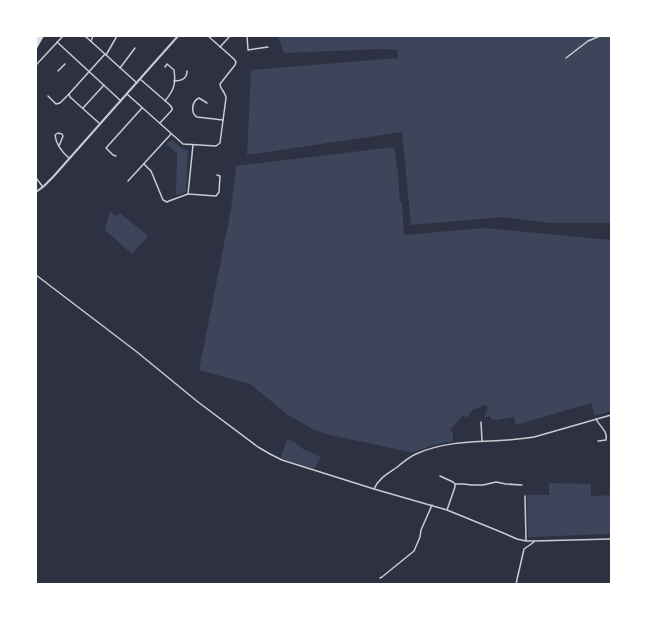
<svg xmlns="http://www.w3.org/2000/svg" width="647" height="620" font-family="'Varela Round',sans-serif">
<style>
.green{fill:#3c4559}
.building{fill:#e0e0e3}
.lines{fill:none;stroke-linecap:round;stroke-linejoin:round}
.minor{stroke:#caccd0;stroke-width:1.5}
.tertiary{stroke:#caccd0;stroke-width:2}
</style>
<rect width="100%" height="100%" fill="#2d3142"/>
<!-- green -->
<g class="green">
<polygon points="278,36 611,36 611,223 550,223 503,217 411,225 402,132 247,155 251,70 398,58 397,50 382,49 284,53"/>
<polygon points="172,140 181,148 188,150 186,192 176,195 177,153 166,144"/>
<path d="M394,147L398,173L400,202H402L404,235L484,228L611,240V411L595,416L591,403L516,425L514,417L496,420L491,419L490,416L484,418V417L488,408L486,405C482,405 477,410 473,409L467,418L463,415L450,430L453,433V441L433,445L414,452H410L330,435L315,430L288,415L250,384L199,370L231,209L236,166Z"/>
<polygon points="110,212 117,216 120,213 148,236 132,254 106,231 105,227"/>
<path d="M289,440C295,441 297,445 303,449C308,452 315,453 321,457L314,469L281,458L286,441Z"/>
<polygon points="549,483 591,484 591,496 611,495 611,534 528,537 527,495 549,495"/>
</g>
<!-- building -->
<polygon class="building" points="36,36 44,36 36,50"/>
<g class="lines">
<!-- minor -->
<g class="minor">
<polyline points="85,36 137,83"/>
<polyline points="247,36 248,50 268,47"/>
<polyline points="91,41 93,36"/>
<polyline points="57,42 121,101"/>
<polyline points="220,47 230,36"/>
<polyline points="106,55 117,36"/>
<polyline points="566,58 588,41 600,36"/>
<polyline points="36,65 63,36"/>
<path d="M165,67L167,64L174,70C176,84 174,90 165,101"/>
<polyline points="120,68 135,48"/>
<polyline points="58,71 65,64"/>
<polyline points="140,79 170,105 172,108 172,110 160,123"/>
<path d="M174,81C181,81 187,79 187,71"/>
<path d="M127,94L183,144L216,146L220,143L226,98C226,93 220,89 220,84L235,65L236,62L234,59L208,36"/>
<polyline points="48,96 56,104 60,103 69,94"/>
<path d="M207,103L199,98C192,101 190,113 197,117L223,120"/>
<polyline points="83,108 104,85"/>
<polyline points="99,123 70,97 69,94 105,54"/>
<path d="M59,146L63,136L62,134L58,133L55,135C56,145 62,152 69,158"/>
<polyline points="116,156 113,155 106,148 142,108"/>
<polyline points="144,164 151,171 163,200 167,202 169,201 188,194 193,145"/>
<polyline points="36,178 43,187"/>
<polyline points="128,181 171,134"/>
<polyline points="188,194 216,196 219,192 220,176 217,175"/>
<polyline points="36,275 137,352 198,402 258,447 270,454 282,460 374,489 447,510 501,532 517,539 526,541 534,541 611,539"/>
<path d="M596,419C600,427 608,431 606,440L598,441"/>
<polyline points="481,422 482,441"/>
<polyline points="440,476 453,482 455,484 455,487 447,510"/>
<polyline points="455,484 463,484 472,485 483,485 496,482 506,484 522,485"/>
<path d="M374,489C378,479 387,474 396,468C402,463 409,457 416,454C453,437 495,444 534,437L611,415"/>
<polyline points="525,496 526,540"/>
<polyline points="380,578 382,577 414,551 420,537 421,530 432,505"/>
<polyline points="516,584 524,549 534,542"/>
</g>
<!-- tertiary -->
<polyline class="tertiary" points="36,192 44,186 53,177 178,36"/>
</g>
<!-- border -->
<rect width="647" height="620" fill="none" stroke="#ffffff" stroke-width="74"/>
</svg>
